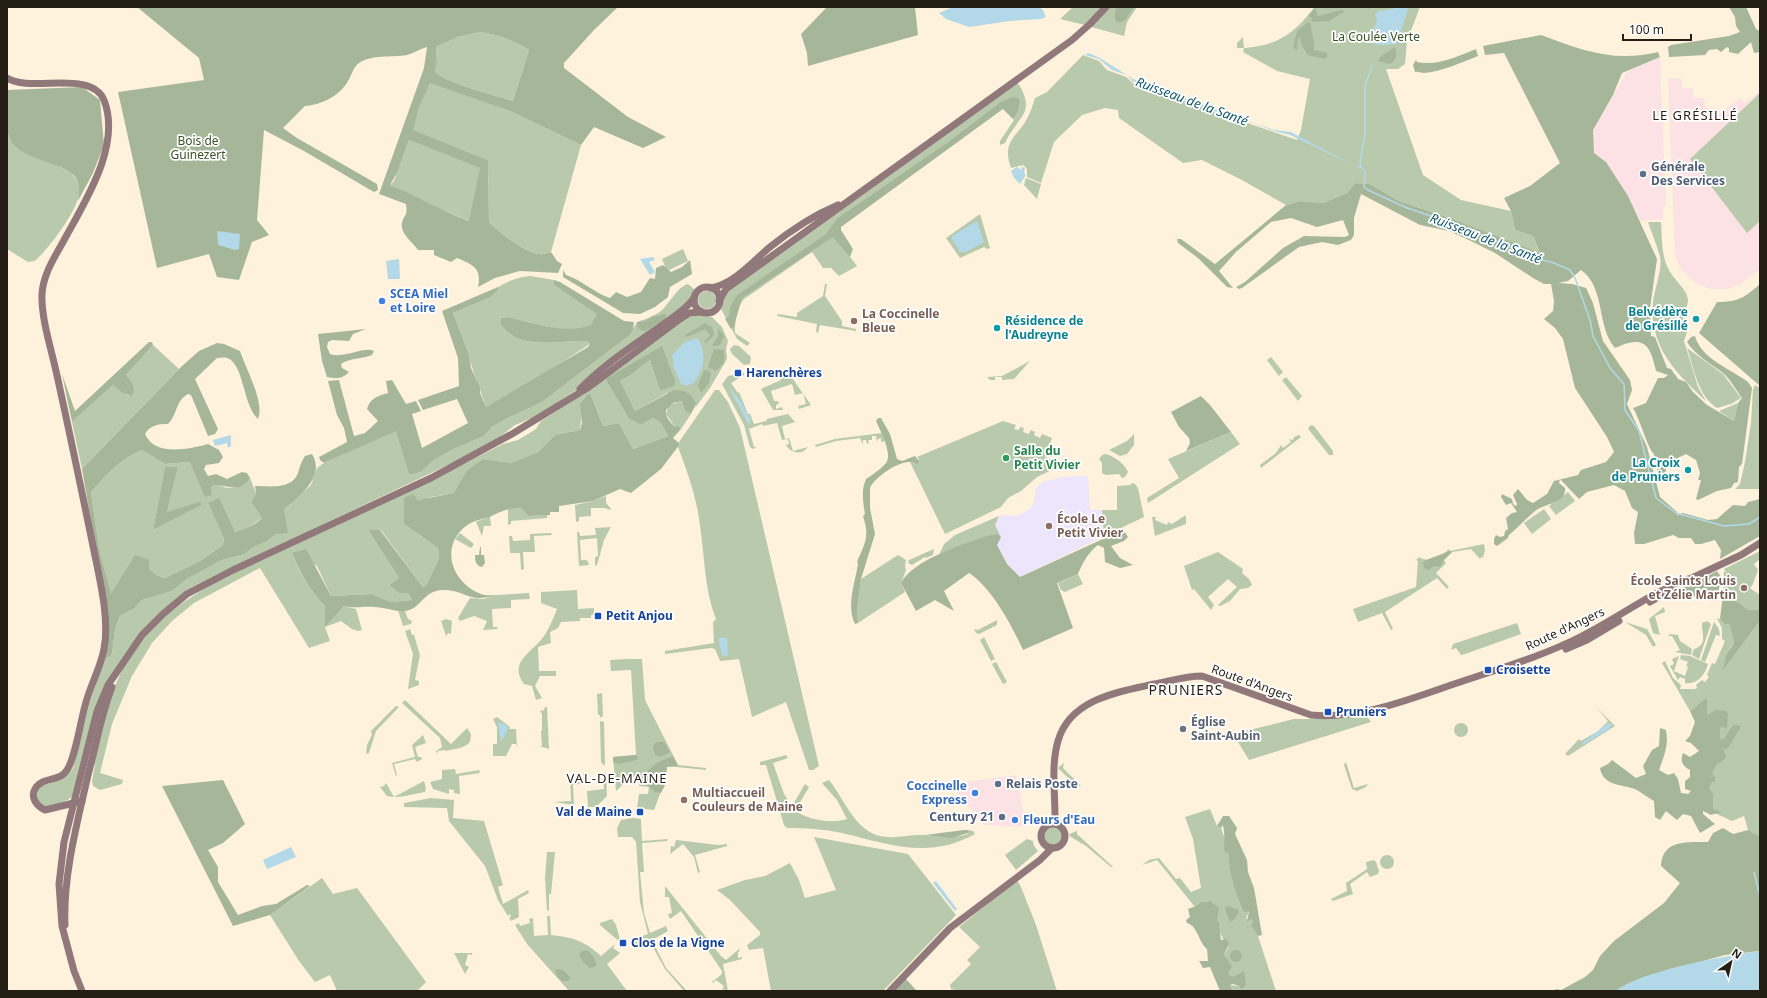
<svg xmlns="http://www.w3.org/2000/svg" width="1767" height="998" font-family="'Noto Sans',sans-serif">
<style>
.commercial{fill:#fde2e5}
.education{fill:#ece5fb}
.green{fill:#b9c9ac;fill-rule:evenodd}
.forest{fill:#a6b799;fill-rule:evenodd}
.water{fill:#b3d8e7}
.lines{fill:none;stroke-linecap:round;stroke-linejoin:round}
.stream{stroke:#b3d8e7;stroke-width:1.5}
.secondary{stroke:#91787a;stroke-width:7}
.service-dot{fill:#5c6f8a;stroke:#fff;stroke-width:1.5}
.shop-dot{fill:#3f7fe0;stroke:#fff;stroke-width:1.5}
.culture-dot{fill:#0f9aa8;stroke:#fff;stroke-width:1.5}
.education-dot{fill:#8d6e63;stroke:#fff;stroke-width:1.5}
.transit-dot{fill:#1a4fb4;stroke:#fff;stroke-width:1.5}
.leisure-dot{fill:#2e9e5b;stroke:#fff;stroke-width:1.5}
.worship-dot{fill:#6b7280;stroke:#fff;stroke-width:1.5}
.labels{text-anchor:middle;stroke-width:3.5;stroke-linejoin:round;paint-order:stroke}
.park-label{font-size:12px;fill:#3a5124;stroke:#fff}
.service-label{font-size:12px;font-weight:bold;fill:#4e5e75;stroke:#fff;text-anchor:start}
.shop-label{font-size:12px;font-weight:bold;fill:#366cbe;stroke:#fff;text-anchor:start}
.culture-label{font-size:12px;font-weight:bold;fill:#0d838f;stroke:#fff;text-anchor:end}
.education-label{font-size:12px;font-weight:bold;fill:#785e54;stroke:#fff;text-anchor:start}
.transit-label{font-size:12px;font-weight:bold;fill:#164399;stroke:#fff;text-anchor:start}
.leisure-label{font-size:12px;font-weight:bold;fill:#27864d;stroke:#fff;text-anchor:start}
.street-label{font-size:12px;fill:#241e14;stroke:#fff}
.worship-label{font-size:12px;font-weight:bold;fill:#5b616d;stroke:#fff;text-anchor:start}
.water-label{font-size:13px;font-style:italic;fill:#12586e;stroke:#fff}
.neighbourhood-label{font-size:13px;letter-spacing:1px;fill:#241e14;stroke:#fff}
.quarter-label{font-size:14px;letter-spacing:1px;fill:#241e14;stroke:#fff}
</style>
<rect width="100%" height="100%" fill="#fef2dc"/>
<!-- commercial -->
<g class="commercial">
<polygon points="1660,57 1666,205 1663,207 1663,219 1638,221 1590,150 1585,137 1604,107 1607,107 1626,73 1633,67"/>
<polygon points="1681,78 1682,88 1693,88 1693,98 1704,98 1705,108 1715,108 1716,116 1740,98 1744,103 1760,91 1760,269 1739,285 1728,289 1711,289 1695,283 1681,269 1675,255 1668,79"/>
<polygon points="1016,775 1026,825 1017,827 984,825 951,784"/>
</g>
<!-- education -->
<polygon class="education" points="1088,476 1090,510 1102,510 1104,536 1020,577 1007,564 996,544 998,543 995,525 997,519 1002,515 1017,516 1028,510 1034,503 1036,488 1043,482 1061,477"/>
<!-- green -->
<g class="green">
<polygon points="1073,7 1102,7 1085,25 1060,19"/>
<polygon points="1109,7 1137,7 1127,22 1124,36 1091,27"/>
<path d="M1315,7H1420L1407,41L1405,64L1398,69H1386L1423,175L1461,200L1511,211L1515,230L1533,236L1540,254L1447,217L1399,201L1370,184L1355,183L1347,193L1323,203L1300,201L1286,205L1240,179L1202,160L1183,163L1119,118L1118,110L1105,108L1082,115L1054,142L1041,183L1027,177V169L1023,165L1011,168C1001,140 1018,137 1028,117C1031,111 1033,104 1035,98L1047,92L1083,55L1099,61L1107,70L1126,77L1134,84L1297,140L1301,130L1310,79L1277,71L1243,52L1244,48H1237V43L1243,37L1244,48C1278,46 1294,33 1315,7Z"/>
<path d="M480,32C499,35 513,40 529,50L513,101C498,96 441,82 435,71L437,63L436,47L458,37Z"/>
<path d="M430,82L510,111L581,145L551,252C547,253 543,255 539,254C525,253 498,231 489,222L488,160L412,130L418,110Z"/>
<path d="M1018,83C1037,114 1018,115 1005,143L1000,145V141L1014,120L1013,119L1018,112L1020,102L999,103L949,141L846,212L835,237L857,266L839,276L831,268H823L812,252L744,299C736,309 735,321 735,333L750,343L747,346L737,339L721,309L725,292Z"/>
<polygon points="1760,93 1760,221 1747,233 1690,159"/>
<path d="M7,125L10,139L71,173C75,178 79,181 80,188C81,207 49,248 35,261L28,262L7,249Z"/>
<path d="M409,140L481,168L470,221C442,211 417,197 390,185L394,181Z"/>
<polygon points="1026,178 1041,184 1037,199 1024,185"/>
<polygon points="980,214 990,248 987,249 984,247 960,258 946,238"/>
<path d="M1648,222H1661C1662,237 1661,254 1668,268C1673,280 1689,290 1688,302C1687,307 1684,312 1683,317L1689,326L1684,341L1698,387L1706,401C1676,373 1649,347 1653,302C1654,290 1663,268 1660,257C1657,245 1652,234 1648,222Z"/>
<polygon points="683,249 688,261 667,271 662,259"/>
<path d="M530,276L554,280V285L598,314C596,317 595,322 592,325C576,338 526,321 508,317L501,318L500,323C517,352 559,340 587,341L590,344L533,381L486,407L453,313L491,297L498,290V287C508,281 518,277 530,276Z"/>
<path d="M688,284L694,289L691,299L576,390L537,416L515,425L497,439L473,453L328,522L178,598L113,673L74,796C67,801 55,806 46,806C35,805 35,792 41,786C54,782 66,780 73,768L89,705L105,657H109L112,654L115,629L120,616L135,608L142,600L172,591L187,579L222,560L245,554L251,547L267,541L276,534L284,510L311,485L317,468L324,463L396,430L409,475L421,472L434,460L452,450L484,436L492,427L506,419L542,402L630,335L637,322C646,319 654,316 661,311C670,303 677,287 688,284Z"/>
<polygon points="825,284 827,284 825,296 842,321 842,326 856,329 856,331 820,325 818,333 816,332 817,324 777,316 778,314 797,317 797,313 823,296"/>
<circle cx="707" cy="300" r="9"/>
<path d="M702,315L712,317L722,327L728,341L726,349L727,359L710,388L695,408L696,404L667,393L635,411L621,384L620,381L631,375L650,360L659,388L664,351L607,378V382L629,419L641,425L653,418L661,423L668,436L633,449L619,423L603,426L591,395L583,400L580,430L555,435L538,452L511,463L483,459L467,470L455,493L431,497L423,500L404,498V524L438,548L439,558L427,584L423,587L381,530H368L399,578L389,585L399,593H408L412,600L391,602L372,594L331,596L317,566L292,553C299,573 311,592 325,606V626L344,606L356,609L362,630L358,631L352,629L341,621L325,627L330,641L309,648L260,568L194,603L172,621L152,643L132,676L112,724L100,773L123,780L122,784L100,790L93,786L92,781L95,765L92,764C103,724 111,680 137,646C182,589 252,565 315,535C378,505 441,476 503,444L518,440L536,429L541,421L586,392L686,317Z"/>
<polygon points="153,345 179,369 82,469 72,422 113,385 129,396 126,375"/>
<polygon points="734,345 739,346 751,357 750,364 744,365 732,354 730,349"/>
<path d="M1687,348L1723,374L1741,398L1731,404L1717,408C1698,396 1694,369 1687,348Z"/>
<polygon points="1271,357 1283,372 1279,376 1267,360"/>
<polygon points="1030,361 1014,379 1002,380 1002,377 995,377 995,380 990,380 987,377 1002,376"/>
<polygon points="775,369 788,372 811,405 799,409 798,406 806,404 803,393 795,395 792,384 771,391 774,401 778,401 779,404 776,405 776,409 782,407 783,410 773,410 761,389 781,380"/>
<path d="M744,373V375L731,383L738,393L739,392L748,414H750L754,424L766,421L767,419L788,414L795,422L782,426L785,439L789,438L793,451L808,447C801,456 791,453 786,445L789,444L788,439L782,440L777,423L763,426L762,424L749,429L754,447H757L753,449L750,447L744,425L722,384L728,376Z"/>
<polygon points="1286,377 1302,396 1298,401 1282,380"/>
<polygon points="1755,385 1760,388 1760,489 1735,489 1740,484 1745,462 1751,423 1753,390"/>
<path d="M715,390H719L728,402L740,428L819,766L813,770H809L806,761L786,702L752,717L739,659L720,661L715,649L711,648L665,654V651L714,643L713,622L716,619C704,589 705,558 700,526C697,499 688,473 678,447L680,444L679,442Z"/>
<polygon points="682,401 685,411 691,414 681,429 678,425 675,427 666,414 669,405"/>
<polygon points="1738,403 1734,421 1719,411"/>
<polygon points="1003,421 1016,425 1014,429 1019,430 1020,427 1024,428 1023,432 1029,434 1031,430 1035,432 1034,435 1040,438 1042,434 1052,438 1045,457 1055,461 1054,469 1037,477 1021,491 1008,498 1001,507 945,534 910,462 915,464 919,459 917,457"/>
<polygon points="1311,425 1314,426 1333,451 1333,455 1329,455 1309,430 1308,428"/>
<polygon points="1231,432 1240,444 1148,503 1147,498 1179,478 1168,459"/>
<polygon points="882,433 885,441 881,442 881,438 878,439 877,442 876,436 872,436 872,443 872,440 868,440 869,443 867,444 866,440 863,440 863,444 860,438 836,441 816,447 815,445 835,439"/>
<polygon points="1134,434 1134,445 1127,454 1120,456 1109,450 1127,441"/>
<polygon points="1299,435 1301,437 1261,468 1260,465 1276,453 1281,445 1283,448 1291,442 1289,439 1293,440 1294,437"/>
<path d="M142,450L165,464L190,462L211,488L213,485C220,484 223,488 229,488C236,489 247,483 250,478L256,493L251,502L262,518L246,529L235,532L208,503L224,539L223,545L200,561L165,578L156,575L149,568L117,587L111,595L99,548L91,492C106,475 120,459 142,450ZM178,467L167,512L202,505L153,530L165,468Z"/>
<path d="M1106,454C1115,457 1124,463 1128,472L1125,477L1122,478L1119,474L1106,475L1102,473V463L1099,459L1102,455Z"/>
<polygon points="1131,483 1135,484 1138,488 1144,517 1104,536 1102,510 1117,510 1117,486 1131,485"/>
<polygon points="1568,492 1575,501 1556,515 1549,506"/>
<polygon points="606,496 606,503 611,509 610,510 605,508 591,508 591,516 579,517 579,521 576,522 575,505 593,501"/>
<polygon points="508,508 521,508 528,516 547,515 547,518 511,521 511,524 508,525"/>
<polygon points="1544,509 1551,519 1532,534 1524,523"/>
<polygon points="1186,515 1186,524 1155,536 1152,517 1156,517 1155,520 1167,525 1168,522 1172,524"/>
<polygon points="490,516 491,526 484,526 482,536 476,522"/>
<polygon points="999,516 995,525 1001,537 997,534 990,535 939,555 944,544 955,535"/>
<polygon points="611,527 604,540 597,565 595,566 595,557 598,556 597,538 580,540 581,560 587,560 589,565 579,566 577,532 579,532 580,536 596,535 595,528"/>
<polygon points="460,533 474,544 471,548 455,539"/>
<polygon points="551,533 552,535 534,536 535,552 523,552 524,569 521,570 520,553 510,553 509,536 512,536 513,541 530,540 530,534"/>
<path d="M1484,544L1485,550L1483,558L1481,557L1480,559L1471,549L1452,552L1444,560L1446,563L1436,573L1449,587L1447,589L1437,578L1385,612L1393,629L1391,630L1382,613L1358,622L1353,609L1416,587L1418,561L1416,560L1419,557C1428,564 1442,556 1449,549L1450,551Z"/>
<polygon points="934,549 933,555 926,558 925,557 912,565 908,563 909,560"/>
<polygon points="1760,551 1760,559 1754,564 1758,570 1753,584 1750,588 1760,595 1760,609 1749,610 1730,597 1729,577 1724,569"/>
<polygon points="1218,552 1243,569 1242,573 1249,579 1252,585 1248,588 1240,589 1230,601 1220,606 1218,605 1237,587 1228,579 1208,597 1214,605 1211,610 1194,589 1192,590 1184,566"/>
<polygon points="898,555 906,560 905,567 906,570 901,583 905,592 858,623 857,611 861,579"/>
<polygon points="1078,574 1083,584 1065,592 1061,590 1058,583"/>
<path d="M577,590L578,609L594,608V615H591V618H580V621L561,622L558,628L550,632L551,643L538,647L539,671H556V676H540L535,686L542,698L536,700L532,686L524,684C509,663 529,654 541,640C548,632 553,619 557,609L541,603V592Z"/>
<polygon points="529,593 530,599 511,600 511,608 492,609 493,627 497,627 498,629 483,630 487,621 474,616 460,621 458,618 470,598 484,599 496,595"/>
<polygon points="1664,607 1665,612 1655,616 1660,635 1653,633 1649,619"/>
<polygon points="398,610 405,611 408,619 412,621 411,624 403,626"/>
<polygon points="1717,618 1720,619 1724,624 1729,624 1734,642 1730,648 1724,670 1760,621 1760,836 1748,830 1744,816 1732,821 1697,805 1707,699 1690,711 1662,663 1665,661 1673,678 1681,685 1680,689 1695,689 1697,688 1696,685 1702,680 1705,682 1709,677 1707,675 1712,663 1715,664 1725,641 1722,639 1722,628"/>
<polygon points="446,619 452,621 451,634 448,633 446,636 441,621"/>
<polygon points="997,620 997,625 979,634 976,633 974,629 978,630"/>
<path d="M1707,621L1711,624L1699,659L1692,655L1694,649C1709,644 1701,633 1702,623Z"/>
<polygon points="1625,622 1647,629 1656,645 1653,647 1646,635"/>
<polygon points="1714,622 1719,629 1720,636 1716,635 1705,662 1701,660"/>
<polygon points="1517,623 1521,634 1465,654 1461,655 1456,648 1451,650 1453,644"/>
<polygon points="410,629 412,635 414,635 420,655 415,680 419,681 419,685 408,689 413,654 405,631"/>
<polygon points="1670,634 1678,635 1680,641 1692,649 1691,655 1675,652 1680,650 1672,636 1668,636"/>
<polygon points="984,637 995,659 991,661 980,640"/>
<path d="M1681,655L1690,656L1708,664C1705,675 1697,685 1685,683V679L1680,677L1678,680L1670,666L1674,664L1672,659L1679,656L1674,671L1685,676L1688,667L1686,666L1688,662L1680,659Z"/>
<polygon points="627,659 642,659 645,700 678,765 706,768 706,770 667,766 665,781 654,810 637,808 639,794 648,794 649,787 639,786 640,780 636,776 630,778 616,791 613,757 636,755 631,670 611,671 610,660"/>
<polygon points="996,662 1007,682 1003,684 992,664"/>
<polygon points="602,693 603,716 600,718 600,715 598,715 597,694"/>
<path d="M405,700L451,744L467,728L471,734L470,742C464,749 452,749 446,751V750L438,751L437,754L436,751L442,747L440,738L402,703Z"/>
<polygon points="396,706 399,707 376,731 369,753 366,754 367,745 372,735 371,731"/>
<polygon points="1595,706 1615,726 1568,756 1565,754 1579,739 1581,741 1598,731 1608,721"/>
<polygon points="545,707 547,707 549,749 539,746 542,746 541,731 542,731 542,714 540,711 544,710"/>
<polygon points="1366,715 1371,722 1249,760 1233,734 1294,719 1323,719"/>
<polygon points="497,717 510,727 509,729 516,729 517,747 516,744 512,744 506,756 493,756 493,744 497,744 497,727 493,719"/>
<polygon points="600,721 604,722 605,766 601,762"/>
<circle cx="1461" cy="730" r="7"/>
<polygon points="423,735 426,743 415,747 418,757 421,757 422,759 417,762 415,759 394,764 397,775 396,776 392,763 415,757 412,745"/>
<path d="M786,755L788,758L773,763L784,794L792,806L805,784L809,787L795,811C810,820 830,824 847,819L837,800L822,783L829,780C846,801 856,836 888,837C899,838 909,835 919,835C938,835 949,840 968,834V830L973,831L975,834C928,860 889,844 842,833C824,829 805,828 787,828L784,825L766,765H760V762Z"/>
<polygon points="1346,762 1354,788 1368,784 1366,787 1357,791 1352,789 1344,765"/>
<polygon points="1064,763 1063,768 1081,786 1077,787 1058,768"/>
<polygon points="455,769 456,774 479,770 480,773 459,776 460,794 454,793 454,790 449,789 449,794 433,789 430,782 442,779 442,770"/>
<polygon points="583,773 586,773 586,783 573,785 574,805 554,802 571,801 570,779 584,778"/>
<polygon points="603,773 606,773 607,796 596,807 588,807 587,791 604,789"/>
<path d="M424,781L426,788L425,792C412,794 400,799 387,796L380,787L384,786L386,783L394,797Z"/>
<polygon points="431,798 454,800 453,818 484,821 503,885 498,887 503,904 528,890 529,893 518,899 519,917 511,921 509,918 511,916 510,914 508,916 498,900 485,866 449,821 447,808 404,807 404,803"/>
<path d="M1210,809L1217,826L1221,828L1225,839L1224,851L1229,853C1230,875 1233,895 1249,911L1246,919H1251L1253,922L1252,925L1258,936L1276,991H1233L1230,985L1239,986L1241,990L1246,986L1228,974V962L1224,955L1228,948C1219,934 1216,917 1210,901L1200,902L1195,907L1157,860L1142,865L1149,860L1159,858L1176,879L1180,878L1191,892L1201,888L1193,839L1185,817Z"/>
<polygon points="633,818 641,819 642,841 668,839 667,841 642,843 644,872 640,872 644,913 650,933 666,926 668,931 652,940 666,968 687,991 684,991 665,969 649,940 632,947 630,940 648,934 640,902 636,842 632,837 618,837 617,828 621,820"/>
<circle cx="1053" cy="836" r="10"/>
<polygon points="1077,831 1077,834 1113,867 1111,867 1086,846 1071,837 1069,834"/>
<polygon points="814,837 908,854 956,915 883,991 771,991 763,948 749,950 747,945 760,935 760,932 730,900 717,890 745,880 765,876 790,863 799,880 805,898 836,890"/>
<polygon points="1027,839 1033,841 1034,846 1038,851 1016,870 1005,855"/>
<polygon points="676,840 718,845 727,844 727,846 695,855 700,872 698,873 694,857 683,844 670,854 671,846 674,847"/>
<polygon points="547,852 555,852 551,894 549,894 549,911 547,910 545,878"/>
<circle cx="1387" cy="862" r="7"/>
<polygon points="1376,862 1379,871 1378,874 1370,877 1367,872 1350,884 1353,894 1333,901 1331,899 1347,891 1346,883 1367,869 1366,862 1374,860"/>
<polygon points="322,878 333,894 357,888 426,982 417,991 337,991 330,975 315,982 299,961 270,915"/>
<polygon points="1017,880 1021,887 1036,925 1057,991 959,991 951,989 950,985 971,964 967,960 980,947 959,927"/>
<polygon points="665,886 721,956 726,960 739,949 740,950 738,952 738,958 742,957 742,959 723,964 728,991 722,989 724,986 716,980 713,983 712,982 722,974 722,971 681,911 670,919 668,914 672,913 669,897 665,897"/>
<path d="M547,916H550L551,935C573,937 586,942 601,956L615,944L613,948L620,953L607,964L627,991H569L527,944L515,925L519,923L520,926L530,923L529,919L533,918L534,936L548,935Z"/>
<polygon points="612,919 616,925 621,943 600,925 600,923"/>
<polygon points="454,953 472,953 472,955 468,954 465,965 469,967 465,974"/>
</g>
<!-- forest -->
<g class="forest">
<path d="M137,7H618L594,30L564,63V68L628,117L666,137L643,148L594,127L581,145L510,111L430,83L418,110L413,130L488,160L489,222C498,231 525,253 539,254C543,255 547,253 551,252L557,261L562,264L558,273L520,271L495,278L478,287C482,268 473,265 457,258L451,262L434,255V250H418C412,241 400,234 402,223C404,213 408,218 406,204L379,194L424,68L427,47C420,49 414,53 407,55C391,58 372,54 359,63C353,67 352,75 348,81C340,96 321,105 305,106L283,128L297,138L377,184L378,190L374,192L367,188L304,151L264,130L257,220L269,235L252,242L239,280L217,277L209,254L157,268L118,92L204,80L199,58ZM480,32C499,35 513,40 529,50L513,101C498,96 441,82 435,71L437,63L436,47L458,37ZM409,140L480,168L469,221C442,211 417,196 390,185L397,173Z"/>
<polygon points="827,7 915,7 918,35 808,66 807,53 801,34"/>
<polygon points="1118,7 1134,7 1125,20 1119,23 1115,20 1115,12"/>
<polygon points="1315,7 1318,16 1341,10 1345,11 1329,21 1313,22 1311,21 1312,18 1308,16"/>
<polygon points="1729,7 1746,7 1756,29 1760,31 1760,52 1754,53 1751,42 1738,54 1729,52 1729,48 1727,47 1721,52 1717,49 1709,50 1705,55 1669,57 1668,47 1671,45 1729,36 1740,32 1736,26 1735,17"/>
<path d="M1308,22L1311,24C1311,33 1315,41 1314,50L1327,53L1328,56L1325,59L1308,55L1301,44L1300,37L1298,39L1297,50L1293,48L1297,31Z"/>
<path d="M1541,35C1581,50 1614,63 1658,52L1660,57L1622,73L1613,95L1593,130L1594,153L1606,162L1628,196L1657,259L1650,308L1651,336L1655,337L1667,368L1671,369L1678,379L1686,382L1693,392L1707,405L1734,421L1738,403L1742,398C1736,390 1730,379 1723,373C1710,363 1696,356 1687,342L1691,337L1695,336C1701,359 1731,369 1748,382L1752,388L1742,464L1739,467L1738,482L1734,483L1731,488L1717,491L1698,500L1696,499L1701,480H1698L1700,473L1696,460L1686,454C1676,459 1668,461 1665,473L1658,475L1654,454C1648,449 1639,417 1633,408L1646,403L1658,378H1664L1668,375L1656,371C1650,343 1643,335 1615,348C1596,326 1606,288 1581,270L1568,281L1558,283L1572,284L1586,288L1593,303L1603,341L1630,380L1632,390L1627,404L1647,447L1660,497L1677,512V515L1683,513L1708,520L1717,519L1733,505L1745,506L1748,502L1760,499V536L1720,559L1721,550L1715,540L1701,544H1695L1691,538H1679L1673,535L1644,544H1635L1634,533L1638,512L1632,508L1625,491L1614,485L1587,492L1579,499L1560,479L1559,483L1565,488C1567,503 1543,504 1535,511C1526,519 1518,527 1509,535L1508,538L1497,546L1494,544V539L1496,535L1500,537L1504,536L1505,531L1508,529L1506,518L1512,513L1517,512L1511,503L1506,505L1501,497L1502,494L1512,499L1513,504L1516,506L1517,504L1513,495L1518,489L1527,500L1533,503L1547,494L1554,481L1578,475L1581,470L1606,462L1614,452L1607,437L1575,388L1563,339L1555,328L1544,319L1553,311L1554,301L1551,284H1544L1533,278L1495,253L1471,241L1449,231L1420,225L1361,194L1354,218V235L1351,240L1338,245L1322,242L1299,247L1242,288L1239,289L1236,287L1245,282L1283,248L1304,236L1345,237L1349,235L1343,220L1317,227L1291,218L1271,222L1236,252L1219,271L1233,288L1227,287L1198,258L1178,243L1177,239H1181L1215,264L1286,205L1300,201L1323,203L1347,193L1355,183L1370,184L1399,201L1447,217L1540,253L1533,236L1515,230L1511,211L1504,198L1530,186L1560,163L1504,53L1485,55L1483,46Z"/>
<path d="M1395,47C1397,54 1397,60 1390,64L1378,61L1381,56Z"/>
<path d="M1476,49L1478,56C1463,62 1440,72 1424,73C1421,73 1419,71 1415,72L1413,65L1416,60L1417,62C1438,66 1456,57 1476,49Z"/>
<path d="M82,87L100,100L104,145L93,173L78,201C79,195 80,188 78,182C71,161 20,162 10,139C4,124 7,105 7,90Z"/>
<polygon points="1012,97 1018,98 1020,102 1018,112 1013,119 1003,109 841,227 841,230 853,249 850,257 833,237 742,298 734,326 731,329 725,319 729,316 730,308 736,296 826,234 837,219 846,212 949,141 999,103"/>
<path d="M690,260L692,274L670,287L668,297L655,307L640,314L623,313L563,277V270L566,275C582,280 594,293 610,298L616,292L627,297L641,292L650,278L655,279L656,268L663,265L671,272L682,267Z"/>
<path d="M554,280L560,282L624,321L634,322L633,330L630,335L542,402L506,419L492,427L484,436L452,450L434,460L421,472L409,475L396,431L324,463L320,460L319,457L347,442L344,428L337,415L328,381L339,380L354,436L365,433L378,421L367,409C370,398 378,396 388,393L386,381L392,380L406,404L416,401L421,411L412,414L422,448L468,423L457,399L423,410L418,400L459,386L458,358L442,311L498,287V290L491,297L453,313L469,356L471,368L480,387V393L486,407L588,347L590,344L587,341C559,340 517,352 500,323L501,318L508,317C535,323 564,335 591,325L597,314L554,285Z"/>
<path d="M1760,284V386L1699,333L1717,302C1738,302 1744,298 1760,284Z"/>
<polygon points="663,314 666,314 666,318 646,331 640,330 637,326 637,322 646,321 653,316 659,316"/>
<polygon points="705,323 712,327 714,335 706,343 704,342 710,335 705,329 695,334 684,337 685,335"/>
<polygon points="718,328 724,336 720,345 714,346 712,345 718,337"/>
<path d="M366,329L353,334L349,341L332,340L328,342L327,347L330,354C344,359 364,346 374,351L372,355C363,359 349,358 341,364L342,368L349,372C342,379 337,379 327,377L322,361L318,334Z"/>
<path d="M149,342H152L153,345L126,375C131,382 137,387 132,396L123,393L113,385L72,422L62,374L75,411Z"/>
<path d="M217,343L224,344L240,351C246,369 265,403 258,419C243,406 244,363 227,358C224,357 220,358 217,358L195,379L218,429L215,434L208,436L191,395L188,394C175,401 178,414 168,424C158,424 150,425 145,434C155,457 189,449 208,444L219,450L223,457L219,463L206,465L204,469L208,476L216,474L227,479L242,472L247,473L250,478C239,495 228,484 213,485L211,488L212,495L205,497L190,462L165,464L142,450C120,459 106,475 91,492L99,548L111,594L135,555L149,560V568L156,575L165,578L200,561L223,545L224,539L208,503L219,498L235,532C245,529 254,526 262,518L251,502L256,493L255,486C268,486 292,490 298,473C300,466 301,462 305,456L312,454C326,477 299,496 284,510L288,533L276,534L267,541L251,548L245,554L222,560L187,579L172,591L142,600L135,608L120,616L115,629L112,654L109,657H105L106,608L82,469L181,367L199,351Z"/>
<path d="M662,346L675,381L674,386L661,390L659,388L650,360L631,375L620,381L635,411L674,390C685,390 692,393 696,404L691,414L685,411L682,401L673,403L666,410C665,417 670,422 675,427L678,425L681,429L673,438L680,444L661,469L631,493L620,489L593,501L559,506V512H550V515L528,516L521,508C507,508 502,511 489,517C482,519 472,521 466,526C439,547 452,583 481,594C486,596 491,595 496,595C469,604 466,590 443,590C423,590 420,611 404,611C396,612 383,607 374,607C361,606 358,609 344,606L325,627V606C310,591 300,573 292,553L306,549L331,596L372,594L391,602L412,600L408,593H399L389,585L399,578L368,530H380L423,587L427,584L439,558L438,548L404,524V498L413,494L418,500L454,493L467,470L483,459L511,463L538,452L555,435L580,430L582,423L580,404L588,394L591,395L603,426L619,423L633,449L668,436L661,423L653,418L641,425L629,419L607,382V378Z"/>
<polygon points="714,349 724,350 724,363 716,371 708,367"/>
<polygon points="707,370 711,373 709,383 701,393 698,385 704,371"/>
<polygon points="1201,396 1210,405 1231,432 1186,451 1190,443 1189,438 1179,427 1171,412"/>
<path d="M878,418H881L890,434L897,459L902,461L915,456L919,461L918,464C914,464 912,462 909,462C897,462 874,478 870,488V508L875,534L861,579L857,611L858,623L855,624C846,606 855,583 858,564L857,562C865,542 870,538 863,516L865,514C863,502 861,490 866,479C872,475 881,469 886,463C893,454 880,430 876,421Z"/>
<polygon points="165,467 178,467 167,512 196,503 200,502 202,505 153,530"/>
<path d="M1125,532L1128,537L1124,541L1111,546L1120,558L1133,565L1120,568L1105,562L1104,548L1098,545C1088,553 1083,562 1078,574L1057,583L1073,628L1023,650C1012,626 992,588 969,573L944,591L954,611L935,600L916,611L901,583C912,560 966,543 990,535L997,534L1001,537L997,545L1007,564L1020,577L1105,538Z"/>
<path d="M480,547H481V555H484L485,563L482,567C476,566 475,561 475,555H479Z"/>
<polygon points="1450,551 1452,552 1444,560 1440,567 1434,566 1429,570 1424,568 1423,563 1426,560"/>
<polygon points="1717,571 1721,577 1717,601 1708,600 1701,596 1696,597 1681,592 1681,588 1687,584 1696,582"/>
<path d="M1724,571L1729,577L1730,597L1749,610L1760,609V621L1723,671L1726,656L1734,642L1729,624H1724L1720,619C1722,602 1725,587 1724,571Z"/>
<path d="M1707,698V715L1716,710L1726,711L1728,714L1727,728L1720,727V740L1725,738L1730,729L1734,725L1741,726L1729,747L1726,749L1723,748L1726,756L1725,759L1716,765L1712,774L1715,777V782H1712L1709,788L1713,794V809L1721,812L1711,815L1703,811V814L1715,824L1700,833L1691,816L1683,814L1677,820L1666,811L1660,820L1655,817L1654,801C1648,798 1641,792 1635,789C1621,784 1603,786 1600,768L1608,764L1612,760L1636,778L1646,774L1643,766L1652,750L1659,746L1660,728L1666,730C1669,745 1664,756 1659,770L1668,775L1674,773L1678,779L1681,793L1688,794L1691,791L1685,789V781L1690,777V770C1682,766 1680,761 1683,753L1690,757L1699,751L1691,743L1685,741L1690,736L1695,722L1690,711Z"/>
<polygon points="656,742 664,742 670,752 661,757 655,755 653,746"/>
<polygon points="636,755 638,757 636,760 618,764 613,762 613,757"/>
<path d="M673,756L678,766L667,767L665,785L661,793L655,792L644,782C646,766 660,761 673,756Z"/>
<polygon points="223,780 245,824 223,843 208,850 218,867 218,882 238,915 262,906 276,904 307,885 310,886 270,915 233,926 162,786"/>
<path d="M1223,816H1229L1237,828L1235,834L1247,860L1248,872L1254,888L1262,935L1258,936L1251,925L1253,922L1251,919L1247,922L1249,911L1244,912C1236,894 1228,874 1229,854L1224,851C1224,842 1225,834 1223,825L1221,828L1217,826Z"/>
<path d="M1723,828L1733,834L1748,830L1760,836V951L1725,955L1652,975L1632,982L1615,991H1553L1556,989L1561,990L1585,977L1593,970L1600,956L1614,941L1664,903L1680,883L1661,866C1662,839 1688,842 1708,842L1713,833Z"/>
<polygon points="964,830 968,830 968,833 952,838 925,835"/>
<path d="M1210,901L1219,908L1217,920L1219,923L1221,940L1226,939L1229,943L1224,955L1232,966L1228,974L1233,977L1244,971L1246,986L1241,990L1239,986L1233,984L1230,985L1233,991H1220L1210,967L1203,968L1199,961H1208L1207,949C1199,943 1198,926 1187,923L1186,920L1190,917L1188,909L1196,906L1200,902Z"/>
<polygon points="1227,906 1237,909 1239,912 1234,920 1230,922 1225,909"/>
<circle cx="1236" cy="956" r="6"/>
<polygon points="587,950 594,957 597,966 590,968 583,962 579,955 582,951"/>
<polygon points="555,969 563,970 571,978 568,981 562,981 557,976"/>
<polygon points="905,978 917,991 893,991"/>
</g>
<!-- water -->
<g class="water">
<polygon points="953,7 1039,7 1043,10 1046,17 1041,19 1010,21 969,27 946,19 939,13"/>
<path d="M1396,7H1409L1396,44L1379,45L1367,42L1377,22L1375,14C1380,8 1388,12 1396,7Z"/>
<polygon points="1088,53 1100,58 1133,79 1154,86 1162,92 1182,97 1195,104 1199,102 1207,107 1210,106 1221,112 1274,130 1291,132 1359,168 1290,135 1274,131 1253,123 1220,114 1209,108 1206,109 1198,105 1194,106 1182,99 1160,93 1154,88 1132,81 1127,75 1112,70 1099,59 1085,55"/>
<polygon points="1022,166 1025,169 1024,173 1026,175 1020,184 1014,178 1011,171 1017,167 1021,170"/>
<polygon points="977,221 984,242 966,252 960,252 952,239 952,236"/>
<polygon points="217,231 240,234 239,249 235,250 218,245"/>
<polygon points="653,257 655,260 649,262 655,272 650,275 640,259"/>
<polygon points="399,259 400,279 388,279 386,261"/>
<path d="M696,338L699,340C707,359 704,366 694,383L685,386L681,384L674,368L672,355L685,342Z"/>
<polygon points="727,384 741,402 751,420 749,425"/>
<polygon points="231,435 231,446 228,448 227,443 215,446 213,440"/>
<polygon points="720,638 727,638 728,656 722,655 718,639"/>
<polygon points="499,722 507,726 508,729 501,742 498,724"/>
<polygon points="1608,723 1612,724 1609,729 1583,745 1581,744"/>
<polygon points="291,847 296,857 267,869 263,860"/>
<polygon points="936,881 957,909 955,911 933,883"/>
<path d="M1760,951V991H1615C1643,970 1725,956 1760,951Z"/>
</g>
<g class="lines">
<!-- stream -->
<g class="stream">
<polyline points="1357,166 1361,167 1365,172 1364,187 1368,190 1407,208 1458,225 1513,248 1531,257 1554,263 1570,270 1575,278 1590,320 1593,336 1610,368 1624,384 1625,410 1639,431 1656,498 1676,513 1724,526 1749,524 1760,517"/>
<polyline points="1361,167 1360,162 1365,134 1365,86 1372,66"/>
<polyline points="1754,872 1760,897"/>
</g>
<!-- secondary -->
<g class="secondary">
<path d="M7,78C31,93 91,69 104,100C122,146 84,203 63,242C54,258 43,275 42,294C41,318 51,348 56,371C69,429 81,488 93,546C99,577 110,618 104,649C101,666 92,682 87,699C81,716 76,757 67,770C60,782 41,777 35,789C30,798 37,806 45,810L82,801"/>
<circle cx="707" cy="300" r="13"/>
<path d="M711,288C735,283 752,262 770,247C791,230 814,215 838,205"/>
<polyline points="719,301 726,289 1072,40 1090,24 1106,7"/>
<path d="M580,389C603,365 631,347 658,328C671,318 685,311 694,298"/>
<polyline points="1694,577 1741,555 1760,543"/>
<polyline points="1650,602 1674,588"/>
<polyline points="1566,649 1587,640 1619,621"/>
<circle cx="1053" cy="836" r="12"/>
<path d="M1058,824L1055,816C1055,792 1051,765 1058,741C1070,699 1118,692 1154,684C1170,681 1186,676 1202,676L1311,715C1363,720 1417,696 1466,680C1505,667 1545,655 1582,636C1622,616 1653,590 1697,576"/>
<path d="M65,925C63,875 77,824 88,775C96,746 101,715 112,687"/>
<polyline points="82,991 74,971 62,926 59,884 64,842 97,711 108,685 142,635 163,614 187,594 233,570 431,478 512,434 589,387 680,319 689,313 702,312"/>
<polyline points="890,991 950,928 1040,860 1052,848"/>
</g>
</g>
<!-- markers -->
<g class="service-dot">
<circle cx="1643" cy="174" r="4"/>
<circle cx="998" cy="784" r="4"/>
<circle cx="1002" cy="817" r="4"/>
</g>
<g class="shop-dot">
<circle cx="382" cy="301" r="4"/>
<circle cx="975" cy="793" r="4"/>
<circle cx="1015" cy="820" r="4"/>
</g>
<g class="culture-dot">
<circle cx="1696" cy="319" r="4"/>
<circle cx="997" cy="328" r="4"/>
<circle cx="1688" cy="470" r="4"/>
</g>
<g class="education-dot">
<circle cx="854" cy="321" r="4"/>
<circle cx="1049" cy="526" r="4"/>
<circle cx="1744" cy="588" r="4"/>
<circle cx="684" cy="800" r="4"/>
</g>
<g class="transit-dot">
<rect x="734" y="369" width="8" height="8" rx="2"/>
<rect x="594" y="612" width="8" height="8" rx="2"/>
<rect x="1484" y="666" width="8" height="8" rx="2"/>
<rect x="1324" y="708" width="8" height="8" rx="2"/>
<rect x="636" y="808" width="8" height="8" rx="2"/>
<rect x="619" y="939" width="8" height="8" rx="2"/>
</g>
<circle class="leisure-dot" cx="1006" cy="458" r="4"/>
<circle class="worship-dot" cx="1183" cy="729" r="4"/>
<g class="labels">
<!-- park labels -->
<g class="park-label">
<text x="1376" y="41">La Coulée Verte</text>
<text x="198" y="145">Bois de<tspan x="198" dy="14">Guinezert</tspan></text>
</g>
<!-- service labels -->
<g class="service-label">
<text x="1651" y="171">Générale<tspan x="1651" dy="14">Des Services</tspan></text>
<text x="1006" y="788">Relais Poste</text>
<text x="994" y="821" text-anchor="end">Century 21</text>
</g>
<!-- shop labels -->
<g class="shop-label">
<text x="390" y="298">SCEA Miel<tspan x="390" dy="14">et Loire</tspan></text>
<text x="967" y="790" text-anchor="end">Coccinelle<tspan x="967" dy="14">Express</tspan></text>
<text x="1023" y="824">Fleurs d'Eau</text>
</g>
<!-- culture labels -->
<g class="culture-label">
<text x="1688" y="316">Belvédère<tspan x="1688" dy="14">de Grésillé</tspan></text>
<text x="1005" y="325" text-anchor="start">Résidence de<tspan x="1005" dy="14">l'Audreyne</tspan></text>
<text x="1680" y="467">La Croix<tspan x="1680" dy="14">de Pruniers</tspan></text>
</g>
<!-- education labels -->
<g class="education-label">
<text x="862" y="318">La Coccinelle<tspan x="862" dy="14">Bleue</tspan></text>
<text x="1057" y="523">École Le<tspan x="1057" dy="14">Petit Vivier</tspan></text>
<text x="1736" y="585" text-anchor="end">École Saints Louis<tspan x="1736" dy="14">et Zélie Martin</tspan></text>
<text x="692" y="797">Multiaccueil<tspan x="692" dy="14">Couleurs de Maine</tspan></text>
</g>
<!-- transit labels -->
<g class="transit-label">
<text x="746" y="377">Harenchères</text>
<text x="606" y="620">Petit Anjou</text>
<text x="1496" y="674">Croisette</text>
<text x="1336" y="716">Pruniers</text>
<text x="632" y="816" text-anchor="end">Val de Maine</text>
<text x="631" y="947">Clos de la Vigne</text>
</g>
<!-- leisure labels -->
<g class="leisure-label">
<text x="1014" y="455">Salle du<tspan x="1014" dy="14">Petit Vivier</tspan></text>
</g>
<!-- street labels -->
<g class="street-label">
<text transform="translate(1565 629) rotate(-25)" y="4">Route d'Angers</text>
<text transform="translate(1252 683) rotate(20)" y="4">Route d'Angers</text>
</g>
<!-- worship labels -->
<g class="worship-label">
<text x="1191" y="726">Église<tspan x="1191" dy="14">Saint-Aubin</tspan></text>
</g>
<!-- water labels -->
<g class="water-label">
<text transform="translate(1192 101) rotate(20)" y="5">Ruisseau de la Santé</text>
<text transform="translate(1486 238) rotate(21)" y="5">Ruisseau de la Santé</text>
</g>
<!-- neighbourhood labels -->
<g class="neighbourhood-label">
<text x="1695" y="120">LE GRÉSILLÉ</text>
<text x="617" y="783">VAL-DE-MAINE</text>
</g>
<!-- quarter labels -->
<g class="quarter-label">
<text x="1186" y="695">PRUNIERS</text>
</g>
</g>
<!-- border -->
<rect width="1767" height="998" fill="none" stroke="#241e14" stroke-width="16"/>
<!-- north arrow -->
<g transform="translate(1731 962) rotate(34)" stroke="#ffffff" stroke-width="3" paint-order="stroke">
<path d="M0-3L7 15L0 10L-7 15Z" fill="#241e14"/>
<text y="-6" font-size="11" font-weight="bold" text-anchor="middle" fill="#241e14">N</text>
</g>
<!-- scale -->
<path d="M1623 34v6h68v-6" fill="none" stroke="#241e14" stroke-width="2"/>
<text x="1629" y="34" font-size="12" fill="#241e14" stroke="#ffffff" stroke-width="3" paint-order="stroke">100 m</text>
</svg>
